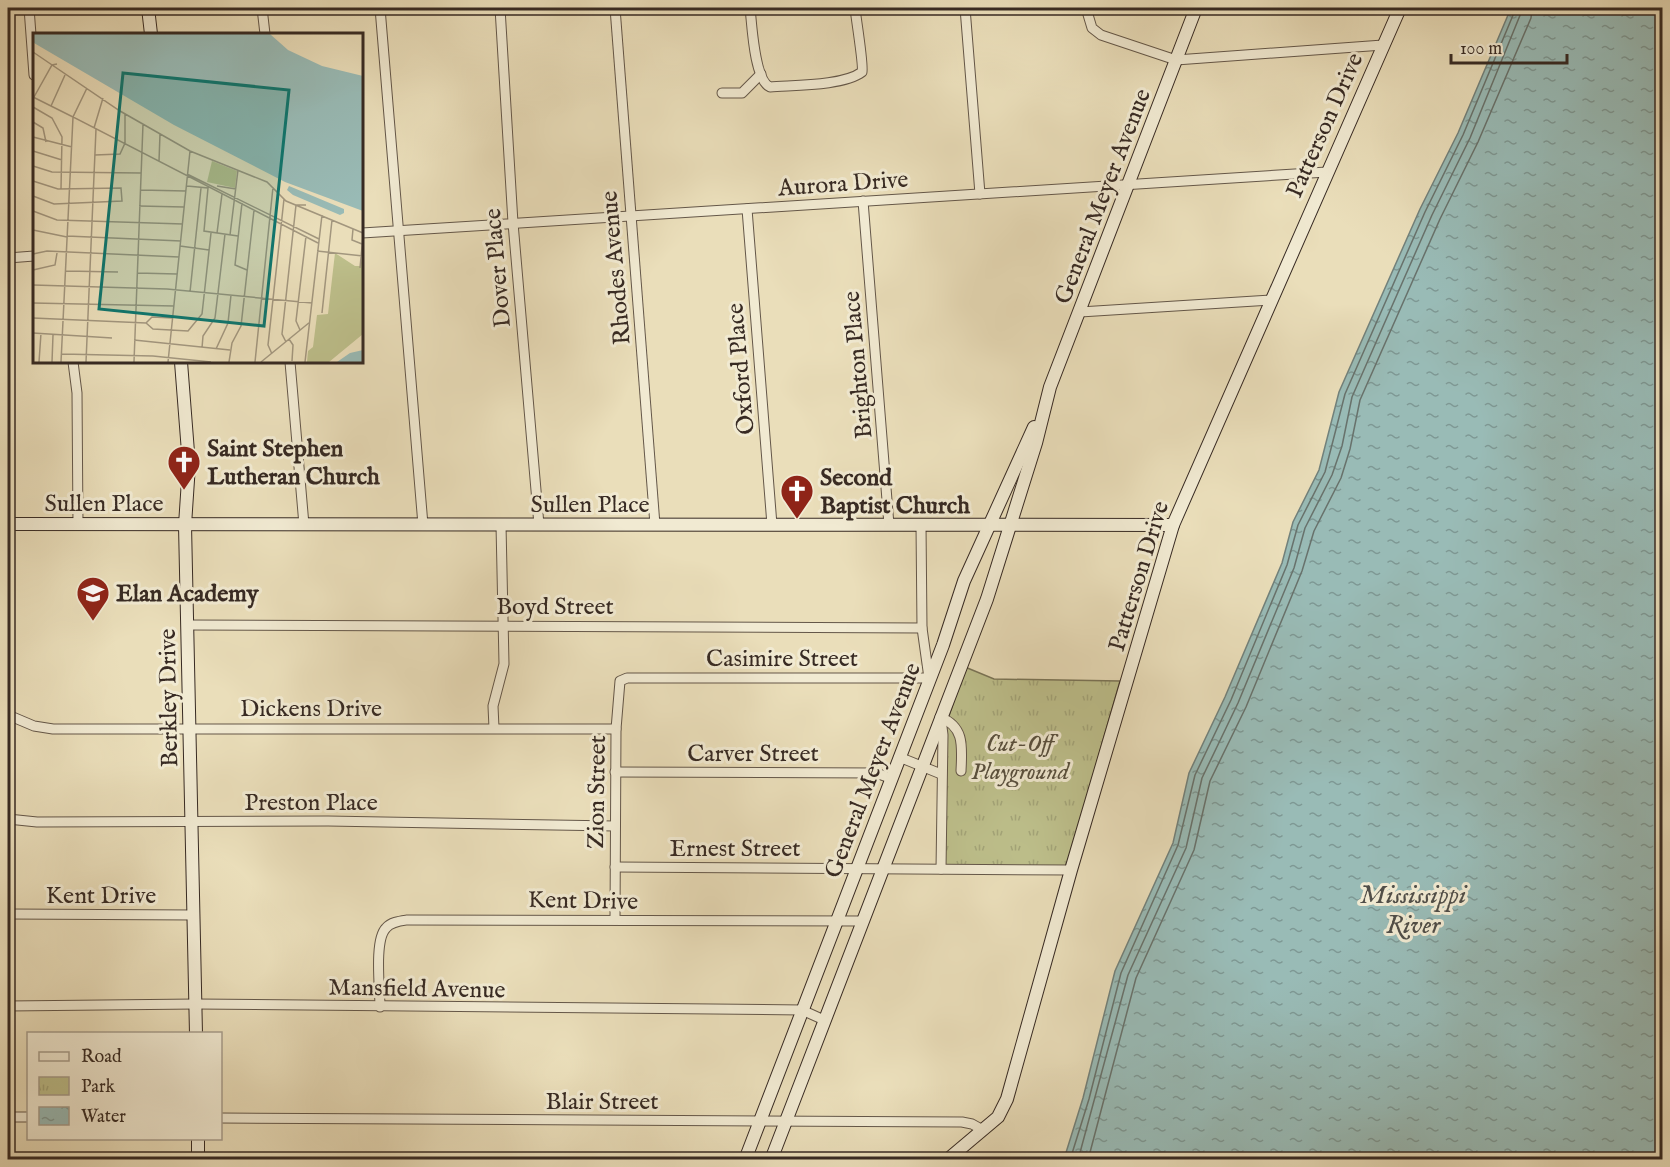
<svg xmlns="http://www.w3.org/2000/svg" width="1670" height="1167" font-family="'IM FELL English',serif">
<style>
.park{fill:url(#park-tufts);stroke:#7a7457;stroke-width:1.5}
.water{fill:url(#water-ripples);stroke:#72817b;stroke-width:1.5}
.lines{fill:none;stroke-linecap:round;stroke-linejoin:round}
.shore{stroke:#68726c;stroke-width:1.5}
.street-casing{stroke:#645749;stroke-width:11}
.secondary-casing{stroke:#372a23;stroke-width:14}
.street{stroke:#f1ead2;stroke-width:9}
.secondary{stroke:#f1ead2;stroke-width:12}
.labels{text-anchor:middle;stroke-width:6;stroke-linejoin:round;paint-order:stroke}
.street-label{font-size:24px;fill:#372a23;stroke:#f1ead2}
.poi-label{font-size:24px;font-weight:bold;fill:#372a23;stroke:#f1ead2;text-anchor:start}
.park-label{font-size:24px;font-style:italic;fill:#584f3d;stroke:#f1ead2}
.water-label{font-size:26px;font-style:italic;fill:#504e48;stroke:#f1ead2}
.inset-road{fill:none;stroke:#a2967e;stroke-width:1.5}
.view{fill:#0f766e;fill-opacity:0.15;stroke:#0f766e;stroke-width:3}
.inset-edge{fill:none;stroke:#372a23;stroke-width:3}
</style>
<defs>
<pattern id="park-tufts" width="24" height="20" patternUnits="userSpaceOnUse" patternTransform="scale(1.5)"><rect width="24" height="20" fill="#bdbf8b"/><path d="M3 7l-1-3M5 7V3M7 7l1-3M15 17l-1-3M17 17v-4M19 17l1-3" fill="none" stroke="#a3a478"/></pattern>
<pattern id="water-ripples" width="26" height="14" patternUnits="userSpaceOnUse" patternTransform="scale(1.5)"><rect width="26" height="14" fill="#99bbb6"/><path d="M2 4q2-2 4 0t4 0M15 11q2-2 4 0t4 0" fill="none" stroke="#7e9894"/></pattern>
</defs>
<rect width="100%" height="100%" fill="#eadeba"/>
<filter id="stains"><feTurbulence type="fractalNoise" baseFrequency=".00333" numOctaves="4"/><feColorMatrix values="0 0 0 0 .2 0 0 0 0 .09 0 0 0 0 .02 0 0 0 .5 -.17"/></filter>
<radialGradient id="worn" r=".72"><stop offset=".6" stop-color="#630" stop-opacity="0"/><stop offset="1" stop-color="#630" stop-opacity=".3"/></radialGradient>
<!-- park -->
<polygon class="park" points="965,667 994,679 1120,681 1067,867 944,866 946,725"/>
<!-- water -->
<polygon class="water" points="1511,8 1662,8 1662,1159 1064,1159 1083,1098 1115,971 1173,843 1189,773 1225,697 1282,563 1293,522 1319,470 1339,392 1420,209 1458,133"/>
<g class="lines">
<!-- shore -->
<g class="shore">
<polyline points="1070,1160 1089,1099 1121,973 1178,845 1195,775 1231,700 1287,565 1298,525 1325,472 1345,394 1425,212 1463,135 1516,8"/>
<polyline points="1078,1160 1128,975 1186,848 1202,778 1238,703 1294,568 1305,528 1332,475 1342,446 1352,397 1432,215 1470,138 1523,8"/>
<polyline points="1088,1160 1136,978 1194,850 1210,781 1246,707 1302,571 1314,531 1341,478 1350,449 1360,400 1440,219 1478,142 1531,18 1532,8"/>
</g>
<!-- street casing -->
<g class="street-casing">
<g id="street">
<polyline points="29,8 34,75"/>
<polyline points="262,8 265,34"/>
<polyline points="380,8 423,525"/>
<polyline points="500,8 513,223 539,525"/>
<polyline points="615,8 655,525"/>
<path d="M750,8C752,24 754,80 770,87C794,85 843,86 862,72C864,66 856,19 855,8"/>
<polyline points="965,8 980,194"/>
<polyline points="1086,8 1092,28 1101,35 1176,60 1383,45"/>
<polyline points="722,93 742,93 761,74"/>
<polyline points="863,201 889,525"/>
<polyline points="747,209 772,525"/>
<polyline points="362,233 1327,172"/>
<polyline points="8,258 34,256"/>
<polyline points="1080,312 1271,300"/>
<polyline points="73,362 77,393 78,525"/>
<polyline points="290,362 304,525"/>
<polyline points="188,625 922,628"/>
<polyline points="8,715 34,726 53,729 616,729"/>
<path d="M940,717C965,727 962,747 961,771"/>
<polyline points="941,719 943,735 941,869"/>
<polyline points="494,728 493,706 504,664 501,525"/>
<polyline points="899,757 941,774"/>
<polyline points="615,772 876,773 890,778"/>
<polyline points="8,819 37,822 328,821 615,826"/>
<polyline points="615,867 1071,870"/>
<polyline points="8,914 194,915"/>
<polyline points="615,920 616,729 620,681 627,678 929,678 922,628 921,525"/>
<polyline points="8,1006 196,1004 802,1010 824,1020"/>
<path d="M380,1007C380,989 374,940 386,928C391,922 400,921 407,920L862,921"/>
<polyline points="8,1117 28,1117"/>
<polyline points="220,1118 962,1122 972,1124 981,1129"/>
</g>
</g>
<!-- secondary casing -->
<g class="secondary-casing">
<g id="secondary">
<polyline points="148,8 151,34"/>
<polyline points="181,362 189,465 185,525 196,1034"/>
<polyline points="8,524 1173,525"/>
<polyline points="198,1138 198,1160"/>
<polyline points="745,1160 943,645 964,581 1034,427"/>
<polyline points="771,1160 987,599 1036,443 1050,387 1196,8"/>
<polyline points="947,1160 998,1117 1007,1099 1071,870 1173,525 1400,8"/>
</g>
</g>
<!-- street -->
<use href="#street" class="street"/>
<!-- secondary -->
<use href="#secondary" class="secondary"/>
</g>
<!-- icons -->
<defs>
<g id="church-pin" transform="scale(1.725)"><path d="M0 17L-7.5 6A9.5 9.5 0 1 1 7.5 6Z" fill="#8f2418" stroke="#f1ead2"/><path d="M-1.2-6h2.4v3.5h3.3v2.4h-3.3V6h-2.4V-.1h-3.3v-2.4h3.3Z" fill="#fff"/></g>
<g id="school-pin" transform="scale(1.725)"><path d="M0 17L-7.5 6A9.5 9.5 0 1 1 7.5 6Z" fill="#8f2418" stroke="#f1ead2"/><path d="M0-5L7-2L0 1L-7-2ZM-4 1L0 2.5L4 1V4Q0 6-4 4Z" fill="#fff"/></g>
</defs>
<g fill-rule="evenodd">
<use href="#church-pin" x="184" y="462"/>
<use href="#church-pin" x="797" y="491"/>
<use href="#school-pin" x="93" y="593"/>
</g>
<g class="labels">
<!-- street labels -->
<g class="street-label">
<text transform="translate(1324 125) rotate(-66)" y="8">Patterson Drive</text>
<text transform="translate(843 183) rotate(-4)" y="8">Aurora Drive</text>
<text transform="translate(1102 196) rotate(-69)" y="8">General Meyer Avenue</text>
<text transform="translate(497 268) rotate(-95)" y="8">Dover Place</text>
<text transform="translate(615 268) rotate(-95)" y="8">Rhodes Avenue</text>
<text transform="translate(857 365) rotate(-95)" y="8">Brighton Place</text>
<text transform="translate(740 369) rotate(-95)" y="8">Oxford Place</text>
<text x="104" y="511">Sullen Place</text>
<text x="590" y="512">Sullen Place</text>
<text transform="translate(1138 576) rotate(-73)" y="8">Patterson Drive</text>
<text x="555" y="614">Boyd Street</text>
<text x="782" y="666">Casimire Street</text>
<text transform="translate(168 698) rotate(-91)" y="8">Berkley Drive</text>
<text x="311" y="716">Dickens Drive</text>
<text x="753" y="761">Carver Street</text>
<text transform="translate(872 770) rotate(-69)" y="8">General Meyer Avenue</text>
<text transform="translate(596 792) rotate(-89)" y="8">Zion Street</text>
<text x="311" y="810">Preston Place</text>
<text x="735" y="856">Ernest Street</text>
<text x="101" y="903">Kent Drive</text>
<text transform="translate(583 900) rotate(1)" y="8">Kent Drive</text>
<text transform="translate(417 988) rotate(1)" y="8">Mansfield Avenue</text>
<text x="602" y="1109">Blair Street</text>
</g>
<!-- poi labels -->
<g class="poi-label">
<text x="207" y="456">Saint Stephen<tspan x="207" dy="28">Lutheran Church</tspan></text>
<text x="820" y="485">Second<tspan x="820" dy="28">Baptist Church</tspan></text>
<text x="116" y="601">Elan Academy</text>
</g>
<!-- park labels -->
<g class="park-label">
<text x="1020" y="751">Cut-Off<tspan x="1020" dy="28">Playground</tspan></text>
</g>
<!-- water labels -->
<g class="water-label">
<text x="1413" y="903">Mississippi<tspan x="1413" dy="30">River</tspan></text>
</g>
</g>
<!-- overview -->
<g transform="translate(33 33)">
<rect width="330" height="330" fill="#eadeba"/>
<path d="M302,220L322,233H327L330,223V301L296,329H274L275,318L280,314L284,282L295,281Z" fill="#bdbf8b"/>
<path d="M179,128L204,138L202,155L174,149Z" fill="#bdbf8b"/>
<path d="M0,1H237L255,17L289,33L330,43V178L252,149L141,92L1,10ZM256,153L311,176V180L307,182L260,162L254,157ZM330,317V329H304L317,320Z" fill="#99bbb6"/>
<path class="inset-road" d="M0,19L87,78L157,118L234,149L253,168L330,200M54,55L40,84L285,210M0,64L40,84L28,329M1,64L19,32L24,31M18,73L32,42M0,74L19,85L29,104L28,156M0,89L10,95L13,109M61,95L70,65M0,104L39,114M0,118L29,127M62,122L87,121L92,110V81M126,128L127,101M0,133L19,139L108,140M154,141L286,206M0,148L25,156L88,155L89,168L21,171L0,163M154,153L175,155L171,198L205,203M184,153L203,156M107,157L153,158M209,170L202,232L214,237M106,173L151,174M0,178L24,187L150,191M320,196L319,207L329,211M0,197L34,204M184,200L189,161M197,202L205,137M34,203L148,208M147,213L176,217M284,218L330,223M0,221L14,218L146,224M327,235L330,203M0,237L22,232L24,220M33,238L85,239M104,240L144,241M0,252L134,256L279,270M157,259L168,155M0,270L141,273M289,280L299,187M0,285L113,290L120,296L155,298L169,281L178,200M113,290L119,284L140,285M267,297L263,288L273,203M0,300L79,305M256,306L260,312L259,328M101,307L197,317M253,309L249,301L263,172H273M169,315L170,303L182,285L192,201M183,316L195,290L198,262M29,321L120,323L178,329M239,321L235,312L251,166M6,329L8,300M19,329L20,302M53,329L63,96M101,329L110,91M135,329L157,118M196,329L199,310L208,293L221,177M222,329L240,154M228,329L277,289M272,329L289,182"/>
<path class="view" d="M90,40L256,57L231,293L66,276Z"/>
<rect width="330" height="330" class="inset-edge"/>
</g>
<!-- margin -->
<rect width="1670" height="1167" fill="none" stroke="#eadeba" stroke-width="30"/>
<rect x="9" y="9" width="1652" height="1149" fill="none" stroke="#372a23" stroke-width="3"/>
<rect x="15" y="15" width="1640" height="1137" fill="none" stroke="#372a23" stroke-width="1.5"/>
<!-- legend -->
<rect x="27" y="1032" width="195" height="108" fill="#f1ead2" stroke="#a79d8c" stroke-width="1.5"/>
<rect x="39" y="1052" width="30" height="9" fill="#f1ead2" stroke="#a79d8c" stroke-width="1.5"/>
<text x="81" y="1062" font-size="18" fill="#372a23">Road</text>
<rect x="39" y="1077" width="30" height="18" fill="url(#park-tufts)" stroke="#a79d8c" stroke-width="1.5"/>
<text x="81" y="1092" font-size="18" fill="#372a23">Park</text>
<rect x="39" y="1107" width="30" height="18" fill="url(#water-ripples)" stroke="#a79d8c" stroke-width="1.5"/>
<text x="81" y="1122" font-size="18" fill="#372a23">Water</text>
<!-- scale -->
<path d="M1451 54v9h116v-9" fill="none" stroke="#372a23" stroke-width="3"/>
<text x="1460" y="54" font-size="18" fill="#372a23" stroke="#f1ead2" stroke-width="4.5" paint-order="stroke">100 m</text>
<rect width="100%" height="100%" filter="url(#stains)"/>
<rect width="100%" height="100%" fill="url(#worn)"/>
</svg>
